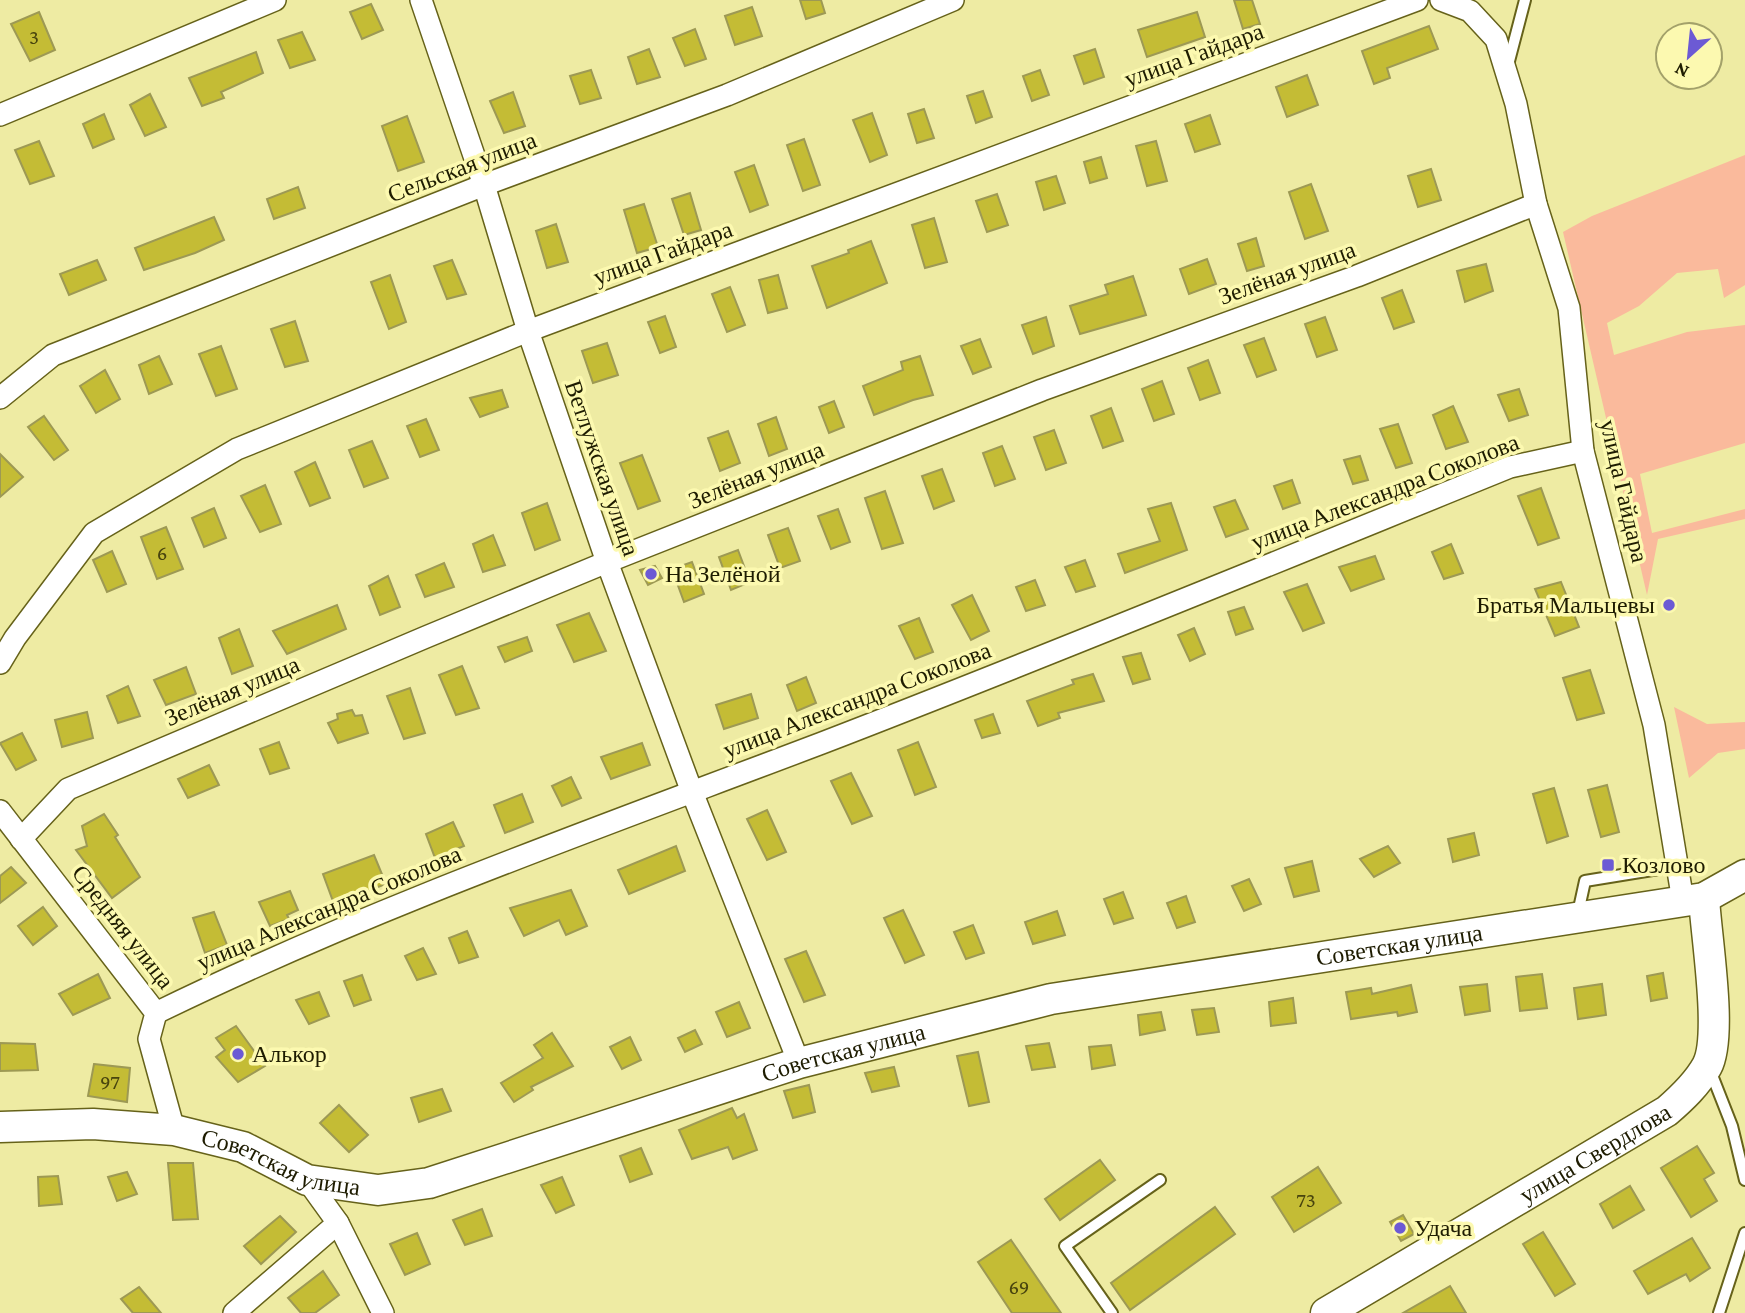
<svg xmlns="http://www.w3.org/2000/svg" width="1745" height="1313" font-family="'Crimson Pro',serif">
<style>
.green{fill:#faba9c}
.building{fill:#c4bc35;stroke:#9d9954;stroke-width:2}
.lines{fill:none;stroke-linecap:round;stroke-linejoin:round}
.lane-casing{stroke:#66621a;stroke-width:14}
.street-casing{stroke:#66621a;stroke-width:24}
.secondary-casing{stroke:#66621a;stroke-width:33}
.lane{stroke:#fff;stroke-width:10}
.street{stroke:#fff;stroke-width:21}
.secondary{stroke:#fff;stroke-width:30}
.poi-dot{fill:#6c5ad4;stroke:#fcf9b0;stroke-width:2.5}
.labels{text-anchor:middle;stroke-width:7;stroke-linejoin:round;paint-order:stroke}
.number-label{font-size:21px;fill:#48440e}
.street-label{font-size:24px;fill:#1e1c01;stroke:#fcf9b0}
.poi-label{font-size:24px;fill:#1e1c01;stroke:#fcf9b0;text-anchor:start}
</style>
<rect width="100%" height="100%" fill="#eeeba3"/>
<!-- green -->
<g class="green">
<polygon points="1745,155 1745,285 1724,298 1718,269 1677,273 1639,306 1607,323 1614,355 1687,332 1745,325 1745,443 1640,474 1652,533 1745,509 1745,519 1658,539 1647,595 1563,232 1592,216"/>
<polygon points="1674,707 1707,724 1745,722 1745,749 1718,753 1689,778"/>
</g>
<!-- building -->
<g class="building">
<polygon points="800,0 821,0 825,13 806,19"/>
<polygon points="1234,0 1252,0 1260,24 1243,29"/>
<polygon points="371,4 383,30 362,39 350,12"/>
<polygon points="752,7 762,36 735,45 725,16"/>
<polygon points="39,12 55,50 30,61 11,24"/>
<polygon points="1197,12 1205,37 1147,57 1138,30"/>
<polygon points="1429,26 1438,49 1387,68 1390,78 1374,84 1362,51"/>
<polygon points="695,29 706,59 685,66 673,38"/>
<polygon points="302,32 315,60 290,68 278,40"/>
<polygon points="649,49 660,77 637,84 628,57"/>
<polygon points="1095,49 1104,77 1084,84 1074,56"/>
<polygon points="256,52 263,73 221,92 224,98 202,106 189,78"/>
<polygon points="591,70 601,98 580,104 570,76"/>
<polygon points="1040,70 1049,95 1032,101 1023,76"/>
<polygon points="1307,75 1318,105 1287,117 1276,87"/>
<polygon points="983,91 992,117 976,123 967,96"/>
<polygon points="513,92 525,126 504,133 490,101"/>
<polygon points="150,94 166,127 145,136 130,105"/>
<polygon points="924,109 934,138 917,143 908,114"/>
<polygon points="872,113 887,155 870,162 853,120"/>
<polygon points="104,114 114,139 93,148 83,124"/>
<polygon points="1210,115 1220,144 1195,152 1185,124"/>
<polygon points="407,116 424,162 398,171 382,126"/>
<polygon points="804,139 820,185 803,191 787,145"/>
<polygon points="39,141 54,176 30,184 15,150"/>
<polygon points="1156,141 1167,181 1147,186 1136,146"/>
<polygon points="1101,157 1107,178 1090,183 1084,162"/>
<polygon points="754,165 768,205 750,212 735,172"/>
<polygon points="1431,169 1441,200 1418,207 1408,176"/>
<polygon points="1056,176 1065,203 1044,210 1036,182"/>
<polygon points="1311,184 1328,231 1305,239 1289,192"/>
<polygon points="298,187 305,208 274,219 267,199"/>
<polygon points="690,193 701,230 684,235 672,199"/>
<polygon points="997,194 1008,225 987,232 976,201"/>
<polygon points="644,204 658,247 637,253 624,210"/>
<polygon points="214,217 224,240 195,253 144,270 135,248"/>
<polygon points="934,218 947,262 925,268 912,225"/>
<polygon points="556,224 568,262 547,268 536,231"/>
<polygon points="1256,238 1264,266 1247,271 1238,244"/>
<polygon points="871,241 887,283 827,308 812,266 849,253 848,250"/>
<polygon points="1207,259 1216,284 1189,294 1180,269"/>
<polygon points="97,260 106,280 69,295 60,274"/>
<polygon points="452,260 466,294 447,299 434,266"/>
<polygon points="1486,264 1493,291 1465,302 1457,271"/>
<polygon points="390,275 406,322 389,329 371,282"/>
<polygon points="778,275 787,308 768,313 759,280"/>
<polygon points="1133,276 1146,315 1080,334 1070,306 1108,294 1105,285"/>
<polygon points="730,287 745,325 727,332 712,294"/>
<polygon points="1402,290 1414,322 1394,329 1382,298"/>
<polygon points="665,316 676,347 660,353 648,322"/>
<polygon points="1046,317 1054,346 1033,354 1022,325"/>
<polygon points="1325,317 1337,350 1317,357 1305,324"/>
<polygon points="295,321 308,361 285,367 271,329"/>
<polygon points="1264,338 1276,370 1257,377 1244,345"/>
<polygon points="980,339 991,367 973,374 961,346"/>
<polygon points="607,343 618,375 593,383 582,351"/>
<polygon points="221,346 237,389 216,396 199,354"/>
<polygon points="159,356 172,384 149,394 139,365"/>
<polygon points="920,356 933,395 913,400 874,415 863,386 903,370 901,362"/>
<polygon points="1208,360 1220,393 1200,400 1188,368"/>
<polygon points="105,370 120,399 96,413 80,386"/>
<polygon points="1162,381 1174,414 1154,421 1142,389"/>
<polygon points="1519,389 1528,415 1509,421 1498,395"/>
<polygon points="502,390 508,407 480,417 470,398"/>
<polygon points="834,401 844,427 829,433 819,407"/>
<polygon points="1453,406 1468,442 1446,449 1433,415"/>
<polygon points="1111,408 1123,441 1103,448 1091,416"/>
<polygon points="44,416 68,450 54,460 28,427"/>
<polygon points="776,417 787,449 769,456 758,424"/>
<polygon points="426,419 439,450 420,457 407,426"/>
<polygon points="1398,424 1412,463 1396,468 1380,429"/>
<polygon points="1054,430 1066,463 1046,470 1034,437"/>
<polygon points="728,431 740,463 720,471 708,438"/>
<polygon points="372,441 388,478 364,487 349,450"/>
<polygon points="1002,446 1015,479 995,486 983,453"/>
<polygon points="0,454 23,477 0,497"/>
<polygon points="642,455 660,501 638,509 620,463"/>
<polygon points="1360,456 1368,480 1353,484 1344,460"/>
<polygon points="315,462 330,498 310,506 295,472"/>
<polygon points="942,469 954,501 934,509 922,476"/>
<polygon points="1292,480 1300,503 1283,509 1274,486"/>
<polygon points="265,485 281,524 260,532 241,496"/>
<polygon points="1541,488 1559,538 1538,545 1518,496"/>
<polygon points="885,491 903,543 882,549 865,498"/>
<polygon points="1235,500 1248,529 1226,537 1214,507"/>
<polygon points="547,503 560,540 535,550 522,513"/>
<polygon points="1171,503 1187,550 1125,573 1118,554 1160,541 1148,509"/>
<polygon points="214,508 226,538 204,547 192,518"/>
<polygon points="838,509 850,542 831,549 818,516"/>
<polygon points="166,527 183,569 157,579 141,537"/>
<polygon points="788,528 800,561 780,568 768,535"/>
<polygon points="493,535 505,565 483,572 473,544"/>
<polygon points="1451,544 1463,573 1444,579 1432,552"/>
<polygon points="738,550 750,582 731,590 719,557"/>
<polygon points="112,551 126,584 107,592 93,560"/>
<polygon points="1375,556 1384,579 1351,591 1339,567"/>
<polygon points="1085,560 1095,586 1076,592 1065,567"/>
<polygon points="692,562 704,594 684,602 672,569"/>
<polygon points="444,563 454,587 425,597 416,575"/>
<polygon points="655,566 662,578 648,585 640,570"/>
<polygon points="388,576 400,607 380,615 369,586"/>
<polygon points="1035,580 1045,605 1026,611 1016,587"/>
<polygon points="1561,582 1579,627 1555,636 1535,589"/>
<polygon points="1307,584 1324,623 1303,631 1284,592"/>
<polygon points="972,595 989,631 971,640 952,605"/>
<polygon points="337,605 346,629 287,654 273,631"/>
<polygon points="1244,607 1253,629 1236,635 1228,612"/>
<polygon points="589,613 606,651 574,662 557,625"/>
<polygon points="919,618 933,652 915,659 899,626"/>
<polygon points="1194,628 1205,654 1190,661 1178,635"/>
<polygon points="239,629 253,666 232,674 219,638"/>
<polygon points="527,637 532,651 505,662 498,647"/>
<polygon points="1141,653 1150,679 1133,684 1123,657"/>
<polygon points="462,666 479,708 456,715 439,675"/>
<polygon points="186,667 196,694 166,705 154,680"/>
<polygon points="1590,670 1604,713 1577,720 1563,678"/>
<polygon points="1093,674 1104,701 1058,713 1060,718 1038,726 1027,701 1074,684 1072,680"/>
<polygon points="806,677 816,703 797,711 787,685"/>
<polygon points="128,686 140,716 118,723 107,696"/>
<polygon points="410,688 425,733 404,739 387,696"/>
<polygon points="751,694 758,718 724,729 716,705"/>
<polygon points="352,710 355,716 362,715 368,733 338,743 328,723 338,719 337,714"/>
<polygon points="87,712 93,738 62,747 55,720"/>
<polygon points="993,714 1000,733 982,738 975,720"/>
<polygon points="22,733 36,760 16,770 0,743"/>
<polygon points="279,742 289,768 270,774 260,749"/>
<polygon points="918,742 936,787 915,795 898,750"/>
<polygon points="642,743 650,765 611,779 601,757"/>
<polygon points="209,765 219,785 188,798 178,779"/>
<polygon points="851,773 872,816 852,824 831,781"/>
<polygon points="571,777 581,798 562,806 552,786"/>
<polygon points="1607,785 1619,832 1601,837 1588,790"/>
<polygon points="1554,788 1568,836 1547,843 1533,794"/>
<polygon points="522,794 533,822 505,833 494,805"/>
<polygon points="767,810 786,852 767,860 747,819"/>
<polygon points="104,814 118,835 115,837 140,877 112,898 76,850 87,846 82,826"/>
<polygon points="453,822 464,846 435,858 426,834"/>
<polygon points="1474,833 1479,855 1453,862 1448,839"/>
<polygon points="676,846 685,871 629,894 618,870"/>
<polygon points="1388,846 1400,863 1374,877 1360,859"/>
<polygon points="374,855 386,884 334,904 323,874"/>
<polygon points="1312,861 1319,891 1294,897 1285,868"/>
<polygon points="11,867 26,883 0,903 0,876"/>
<polygon points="1249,879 1261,904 1244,911 1232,886"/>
<polygon points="571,890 587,926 566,935 559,920 524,936 510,908"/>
<polygon points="290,891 298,910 287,915 289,919 270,926 259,902"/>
<polygon points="1123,892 1133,918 1114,924 1104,899"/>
<polygon points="1186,896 1195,922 1177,928 1167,903"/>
<polygon points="43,907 57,926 33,945 18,926"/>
<polygon points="903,910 924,955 905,963 884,918"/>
<polygon points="1057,911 1065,935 1033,944 1025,922"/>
<polygon points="214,912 227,945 205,953 193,918"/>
<polygon points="973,925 984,953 966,959 954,932"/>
<polygon points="467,931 478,957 459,963 449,938"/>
<polygon points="423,948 436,974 417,980 405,956"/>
<polygon points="806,951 825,995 804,1002 785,959"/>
<polygon points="1663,973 1667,998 1651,1001 1647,976"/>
<polygon points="98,974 110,998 73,1015 59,994"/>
<polygon points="1542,974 1547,1008 1520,1011 1516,977"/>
<polygon points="362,975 371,1000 354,1006 344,981"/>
<polygon points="1487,984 1490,1011 1465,1015 1460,987"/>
<polygon points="1602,984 1606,1015 1578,1019 1574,988"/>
<polygon points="1411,985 1417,1012 1398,1016 1397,1012 1351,1019 1346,992 1371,988 1372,994"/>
<polygon points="319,992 329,1016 309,1024 296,1000"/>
<polygon points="1293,998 1296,1023 1271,1026 1269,1002"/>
<polygon points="739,1002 750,1028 727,1037 716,1012"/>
<polygon points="1214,1008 1219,1032 1197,1035 1192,1010"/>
<polygon points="1161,1012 1165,1030 1140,1035 1138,1015"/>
<polygon points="236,1026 265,1066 238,1082 216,1057 225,1050 216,1038"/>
<polygon points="695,1030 702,1044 685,1052 678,1038"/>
<polygon points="552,1033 573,1066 531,1087 533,1090 514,1102 501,1083 543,1058 534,1045"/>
<polygon points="630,1037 641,1060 622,1069 610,1047"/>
<polygon points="0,1043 35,1044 38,1070 0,1071"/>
<polygon points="1049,1043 1055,1067 1032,1070 1026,1046"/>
<polygon points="1111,1045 1115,1065 1092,1069 1089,1047"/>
<polygon points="978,1052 989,1102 969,1106 957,1056"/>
<polygon points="94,1064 130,1068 127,1102 88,1096"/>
<polygon points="894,1067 899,1086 872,1092 865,1073"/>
<polygon points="809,1085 815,1112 793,1118 784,1091"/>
<polygon points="442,1089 451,1111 419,1122 411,1098"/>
<polygon points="339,1105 368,1135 349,1152 320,1123"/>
<polygon points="732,1108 737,1118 744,1114 757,1150 733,1159 728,1147 692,1159 679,1130"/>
<polygon points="1697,1146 1714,1173 1704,1179 1717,1201 1691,1217 1661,1168"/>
<polygon points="641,1148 652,1174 630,1182 620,1156"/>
<polygon points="1100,1160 1115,1180 1060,1220 1045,1199"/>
<polygon points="168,1163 193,1163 198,1219 173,1220"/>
<polygon points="1318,1167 1341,1203 1294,1232 1272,1197"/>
<polygon points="127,1172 137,1194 117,1201 108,1177"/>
<polygon points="58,1176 62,1204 39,1206 38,1177"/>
<polygon points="562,1177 574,1205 556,1213 541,1185"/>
<polygon points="1630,1186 1644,1210 1613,1228 1600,1204"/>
<polygon points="1215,1207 1235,1234 1130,1310 1111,1283"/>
<polygon points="482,1209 492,1236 465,1245 453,1220"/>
<polygon points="1403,1215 1414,1234 1401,1241 1390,1222"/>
<polygon points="280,1216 296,1232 261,1264 244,1246"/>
<polygon points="1543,1232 1575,1284 1555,1296 1523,1244"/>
<polygon points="417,1233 430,1264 405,1275 390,1244"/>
<polygon points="1692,1238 1710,1268 1690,1281 1686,1274 1648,1294 1634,1271"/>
<polygon points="1011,1240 1061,1313 1012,1313 978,1262"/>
<polygon points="323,1271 339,1295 315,1313 301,1313 288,1298"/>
<polygon points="1450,1286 1466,1313 1403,1313"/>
<polygon points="139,1287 161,1313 133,1313 121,1299"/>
</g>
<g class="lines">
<!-- lane casing -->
<g class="lane-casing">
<g id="lane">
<polyline points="1508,65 1525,0"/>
<polyline points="1578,913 1585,881 1677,866"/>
<polyline points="1710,1070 1732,1126 1745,1180"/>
<polyline points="1112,1313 1065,1246 1160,1180"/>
<polyline points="1719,1313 1745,1233"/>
</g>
</g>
<!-- street casing -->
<g class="street-casing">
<g id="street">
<polyline points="421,0 484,185 528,331 607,562 692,792 799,1063"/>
<polyline points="1441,0 1470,11 1496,39 1516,104 1536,204 1569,308 1583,451 1654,725 1683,901"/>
<polyline points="0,115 275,0"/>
<polyline points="0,398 53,355 484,185 727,95 953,0"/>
<polyline points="0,663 15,638 94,533 237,449 528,331 1417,0"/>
<polyline points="0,811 156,1013 149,1039 174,1130"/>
<polyline points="21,839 68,789 426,637 607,562 1042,390 1357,276 1536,204"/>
<path d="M156,1013C371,908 598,828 822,743C1053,654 1281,560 1510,467L1583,451"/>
<polyline points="307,1180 338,1223 383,1313"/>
<polyline points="234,1313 338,1223"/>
</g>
</g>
<!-- secondary casing -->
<g class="secondary-casing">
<g id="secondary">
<path id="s1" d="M0,1127L93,1124L174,1130L243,1147L307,1180L378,1190L429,1183L799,1063L1051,999L1704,898L1745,875"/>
<path id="s2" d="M1326,1313L1667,1111C1682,1098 1697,1084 1707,1066C1723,1036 1706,936 1704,898"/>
</g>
</g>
<!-- lane -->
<use href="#lane" class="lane"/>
<!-- street -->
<use href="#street" class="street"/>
<!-- secondary -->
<use href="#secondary" class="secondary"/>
</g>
<!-- markers -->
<g class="poi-dot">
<circle cx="651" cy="574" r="7"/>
<circle cx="1669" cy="605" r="7"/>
<rect x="1601" y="858" width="14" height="14" rx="3.5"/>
<circle cx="238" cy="1054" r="7"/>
<circle cx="1400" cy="1228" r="7"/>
</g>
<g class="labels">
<!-- number labels -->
<g class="number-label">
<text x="34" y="44">3</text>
<text x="162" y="560">6</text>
<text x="110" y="1089">97</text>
<text x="1306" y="1207">73</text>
<text x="1019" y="1294">69</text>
</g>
<!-- street labels -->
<g class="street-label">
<text transform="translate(1194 55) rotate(-20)" y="8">улица Гайдара</text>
<text transform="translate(462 167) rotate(-21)" y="8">Сельская улица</text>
<text transform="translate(663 253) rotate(-20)" y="8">улица Гайдара</text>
<text transform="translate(1287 273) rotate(-20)" y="8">Зелёная улица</text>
<text transform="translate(602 468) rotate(71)" y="8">Ветлужская улица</text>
<text transform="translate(756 475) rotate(-22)" y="8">Зелёная улица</text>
<text transform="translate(1624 491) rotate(77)" y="8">улица Гайдара</text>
<text transform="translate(1385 492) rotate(-21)" y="8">улица Александра Соколова</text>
<text transform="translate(232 691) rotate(-23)" y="8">Зелёная улица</text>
<text transform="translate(857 700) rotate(-21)" y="8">улица Александра Соколова</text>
<text transform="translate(329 908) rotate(-23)" y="8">улица Александра Соколова</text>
<text transform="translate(123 927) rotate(52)" y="8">Средняя улица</text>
<text dy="8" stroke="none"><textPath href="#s1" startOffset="1442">Советская улица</textPath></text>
<text dy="8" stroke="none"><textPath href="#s1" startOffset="875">Советская улица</textPath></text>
<text dy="8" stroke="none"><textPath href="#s2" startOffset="313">улица Свердлова</textPath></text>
<text dy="8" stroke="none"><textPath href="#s1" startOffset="287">Советская улица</textPath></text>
</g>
<!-- poi labels -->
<g class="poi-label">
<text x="665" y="582">На Зелёной</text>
<text x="1655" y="613" text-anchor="end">Братья Мальцевы</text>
<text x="1622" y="873">Козлово</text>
<text x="252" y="1062">Алькор</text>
<text x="1414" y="1236">Удача</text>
</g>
</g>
<!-- north arrow -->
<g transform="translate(1689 56) rotate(207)"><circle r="33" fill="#fcf9b0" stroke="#a3a16a" stroke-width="2"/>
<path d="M0-5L12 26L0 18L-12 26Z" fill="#6c5ad4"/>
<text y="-10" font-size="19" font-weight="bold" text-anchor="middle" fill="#1e1c01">N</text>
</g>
</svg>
